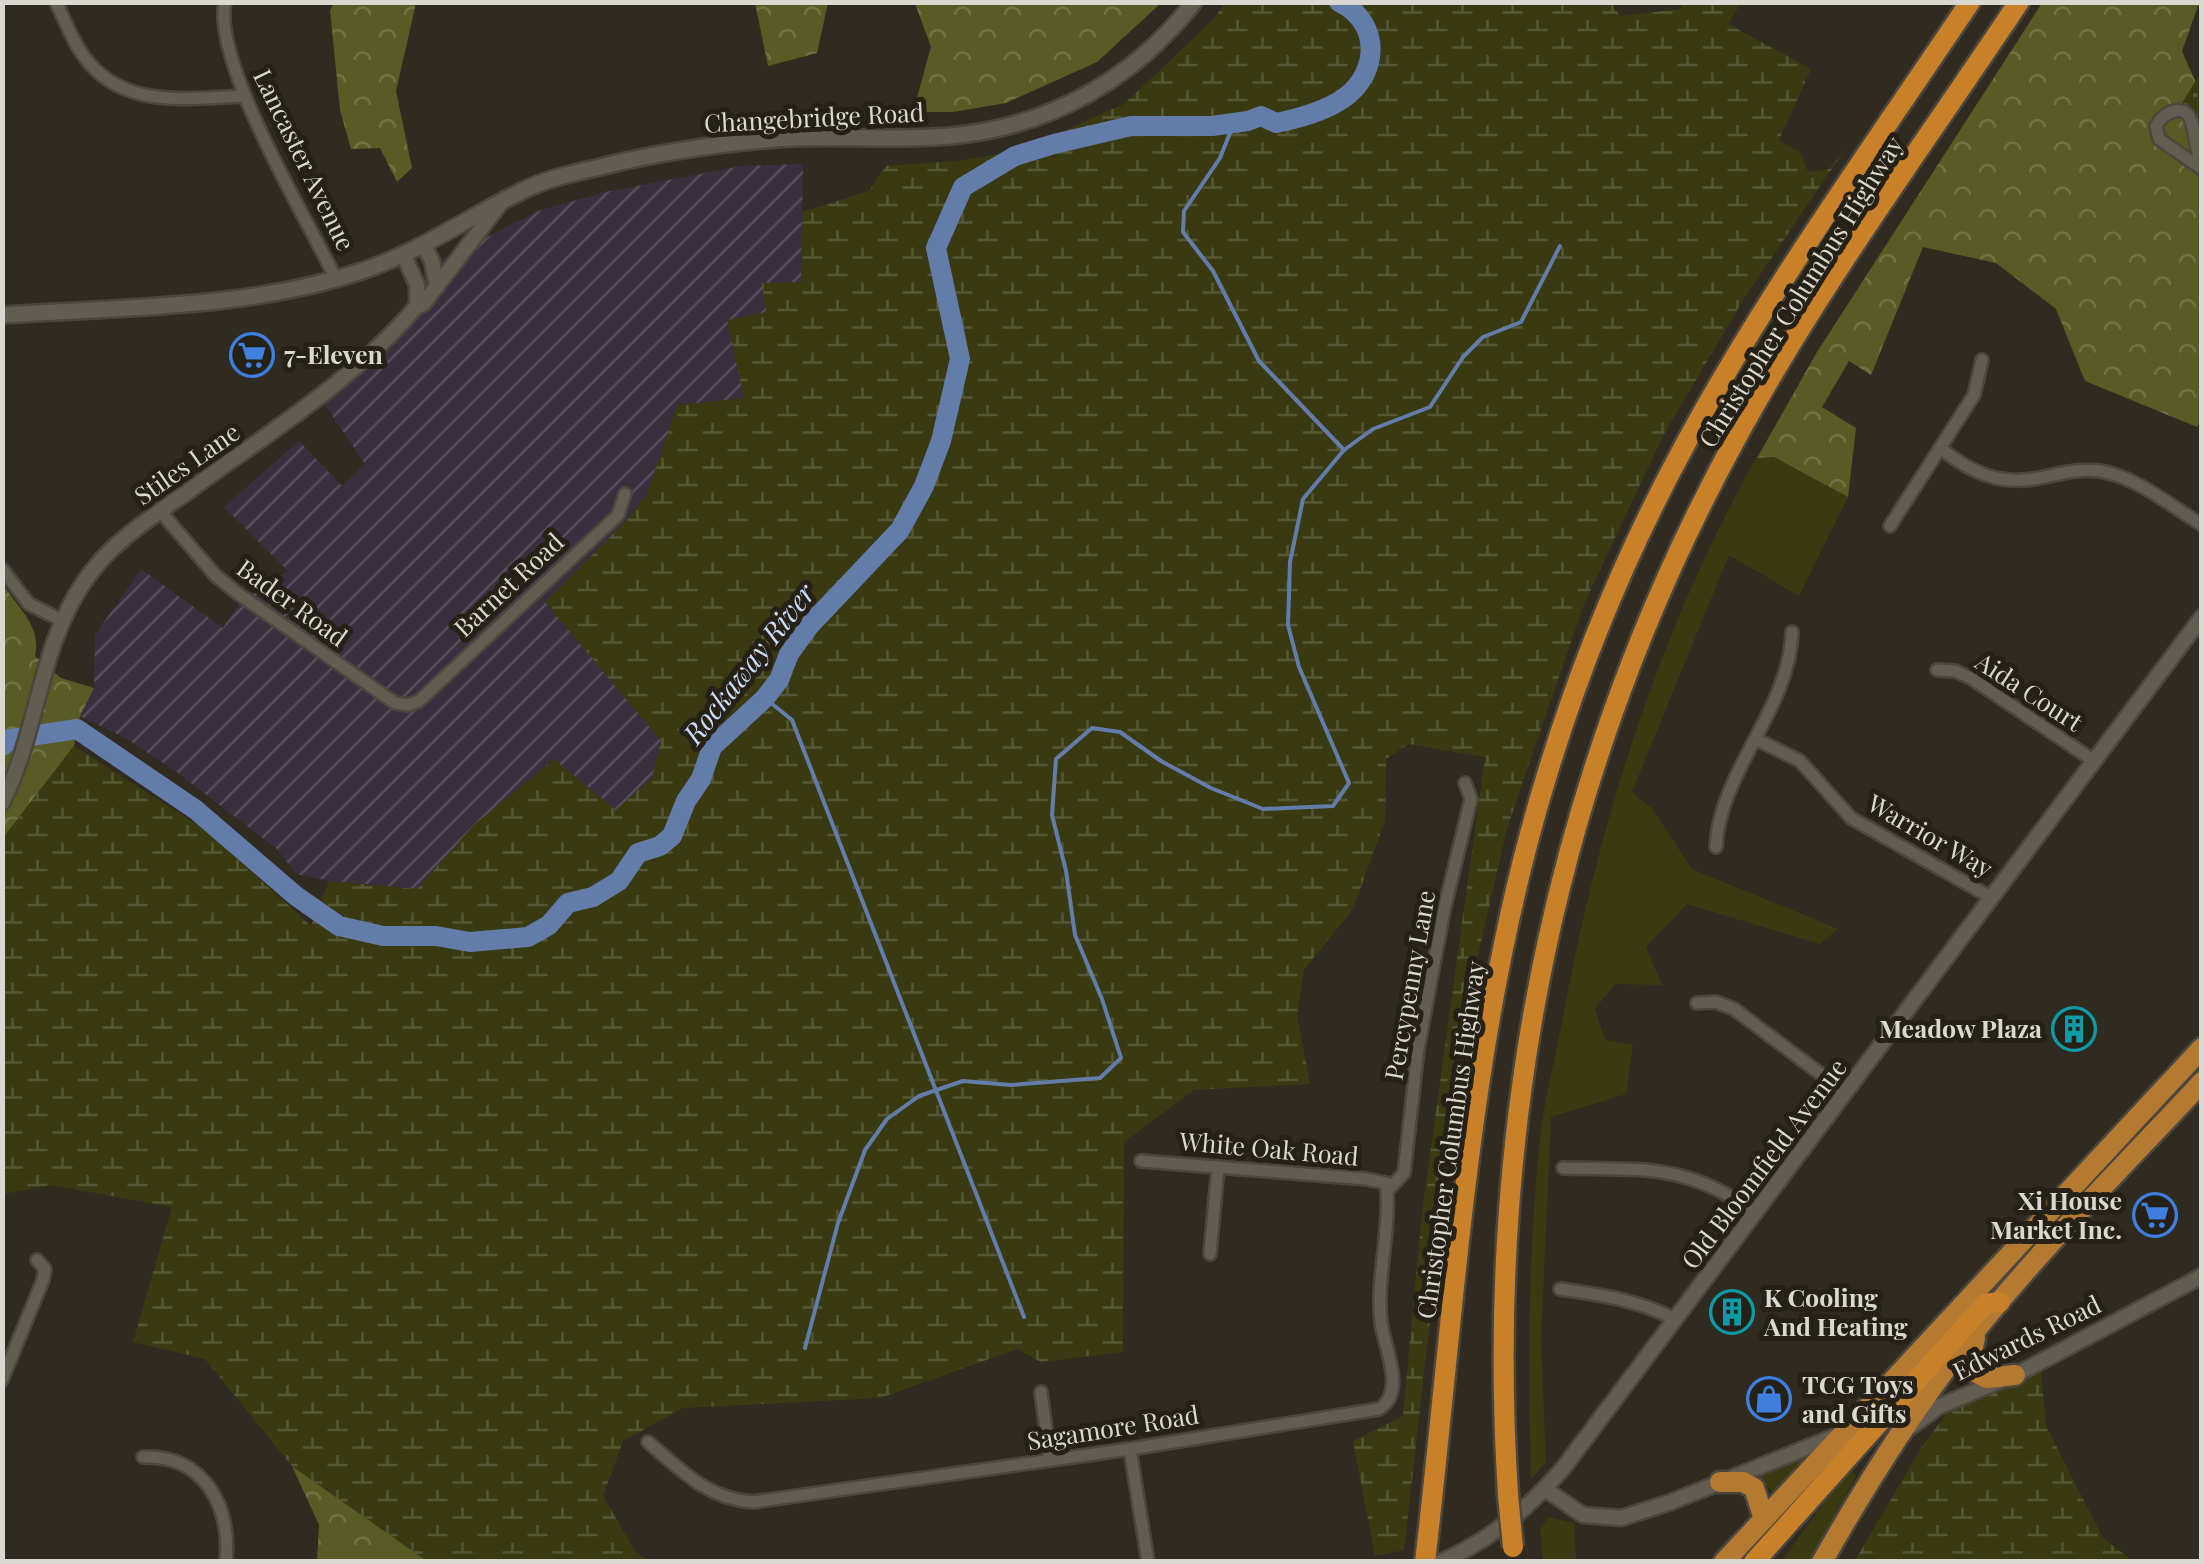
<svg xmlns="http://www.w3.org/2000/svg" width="2204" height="1564" font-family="'Playfair Display',serif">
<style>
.industrial{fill:url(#industrial-furrows)}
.green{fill:#393a11}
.forest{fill:url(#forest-crowns)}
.wetland{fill:url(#wetland-marsh)}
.park{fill:url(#park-dots)}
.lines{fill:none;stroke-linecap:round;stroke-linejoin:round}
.stream{stroke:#637caa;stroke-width:4}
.river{stroke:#637caa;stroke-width:20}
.minor-casing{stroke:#4b463e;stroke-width:16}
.tertiary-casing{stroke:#4b463e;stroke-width:19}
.secondary-casing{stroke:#4b463e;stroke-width:20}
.trunk-casing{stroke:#4b463e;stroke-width:25}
.motorway-casing{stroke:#4b463e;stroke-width:25}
.minor{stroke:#635d51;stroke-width:11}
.tertiary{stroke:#635d51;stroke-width:14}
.secondary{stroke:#635d51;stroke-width:15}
.trunk{stroke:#b47a31;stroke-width:20}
.motorway{stroke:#c88129;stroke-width:20}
.motorway-bridge-casing{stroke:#4b463e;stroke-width:25;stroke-linecap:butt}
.motorway-bridge{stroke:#c88129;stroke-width:20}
.labels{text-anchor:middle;stroke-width:10;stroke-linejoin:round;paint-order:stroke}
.street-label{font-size:25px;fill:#dbd8d1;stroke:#262117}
.poi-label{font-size:25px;font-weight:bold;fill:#dbd8d1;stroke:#262117;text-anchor:start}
.water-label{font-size:28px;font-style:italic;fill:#ccdbf8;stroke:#262117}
</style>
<defs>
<pattern id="industrial-furrows" width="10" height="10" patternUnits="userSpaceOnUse" patternTransform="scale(2.5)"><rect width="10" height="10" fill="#392f3e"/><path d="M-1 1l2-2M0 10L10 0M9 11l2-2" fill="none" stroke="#554c59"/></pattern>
<pattern id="forest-crowns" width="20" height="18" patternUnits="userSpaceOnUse" patternTransform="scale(2.5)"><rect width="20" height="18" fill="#595b24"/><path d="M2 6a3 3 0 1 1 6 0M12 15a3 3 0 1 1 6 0" fill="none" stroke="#707243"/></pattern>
<pattern id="wetland-marsh" width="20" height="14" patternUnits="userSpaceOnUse" patternTransform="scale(2.5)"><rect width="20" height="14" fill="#393a11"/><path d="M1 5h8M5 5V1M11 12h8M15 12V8" fill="none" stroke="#555633"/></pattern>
<pattern id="park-dots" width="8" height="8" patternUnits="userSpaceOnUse" patternTransform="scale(2.5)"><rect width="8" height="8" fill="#393a11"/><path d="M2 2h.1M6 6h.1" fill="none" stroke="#555633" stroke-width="1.8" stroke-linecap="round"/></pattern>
</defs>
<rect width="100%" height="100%" fill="#302b20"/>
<!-- industrial -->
<polygon class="industrial" points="803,164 801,282 767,313 745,398 677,405 647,494 625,522 546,602 662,741 652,778 616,810 475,824 417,889 329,881 296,874 277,849 178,773 127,739 80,716 94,688 95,635 141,569 223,628 243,598 288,571 224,507 299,441 342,486 365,464 319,396 427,294 424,269 538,211 605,192 741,166"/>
<!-- green -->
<g class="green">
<path d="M1774,457L1848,497L1799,596L1729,555L1632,792L1652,808L1692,869L1838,929L1820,944L1687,904L1646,947L1662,985L1615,984L1595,1009L1605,1040L1633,1045L1626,1094L1551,1117L1541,1340L1546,1462L1531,1479C1528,1366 1528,1251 1540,1139C1544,1101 1554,1064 1561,1027C1597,829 1657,634 1756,458Z"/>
<polygon points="1804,1458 1806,1460 1775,1493 1755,1474"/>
<polygon points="1850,1467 1856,1476 1810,1561 1781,1562"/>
<polygon points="1549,1517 1574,1523 1576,1561 1543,1561 1540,1528"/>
</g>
<!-- forest -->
<g class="forest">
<polygon points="335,2 416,3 396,91 412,168 397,182 380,148 351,149 340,110 330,10"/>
<polygon points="755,3 828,3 817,53 768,66"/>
<polygon points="915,3 915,2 1161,3 1097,62 1006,103 953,112 916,112 914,108 931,47"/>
<polygon points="2042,3 2199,3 2182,51 2202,97 2202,419 2197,427 2085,381 2056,309 1996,263 1923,247 1871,375 1849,361 1822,407 1856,428 1848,497 1774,457 1757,458 1817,352"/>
<path d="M2,583C17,607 42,626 35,656L61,678L94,688L80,716L74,746L3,838Z"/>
<polygon points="292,1466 427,1561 317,1561 319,1525"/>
</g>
<!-- wetland -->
<g class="wetland">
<polygon points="1611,3 1620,16 1681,9 1684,3 1741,3 1728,24 1811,69 1779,140 1801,153 1808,172 1829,169 1848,145 1745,297 1664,434 1584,604 1507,828 1465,1012 1404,1550 1375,1556 1353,1441 1403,1416 1422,1213 1485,757 1409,744 1386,759 1385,821 1353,909 1304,970 1297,1015 1310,1084 1194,1090 1124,1142 1123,1352 1041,1362 1017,1349 880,1398 683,1408 623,1441 603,1496 635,1551 648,1561 427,1561 292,1466 205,1359 133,1342 172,1207 51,1185 3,1194 3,838 74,746 207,831 311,926 329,881 417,889 475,824 554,759 616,810 652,778 661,741 545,602 625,522 647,494 677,405 744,398 727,320 766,312 762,283 801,282 802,212 869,191 886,166 956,161 1019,151 1124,104 1214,19 1224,3"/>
<polygon points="2041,1370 2046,1426 2103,1538 2133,1561 1854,1562 1923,1445 1970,1383 1979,1396"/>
</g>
<!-- park -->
<polygon class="park" points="2201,72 2201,146 2182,103"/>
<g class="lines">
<!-- stream -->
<g class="stream">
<polyline points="1234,123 1220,158 1184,211 1183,232 1213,271 1259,361 1344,450"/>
<polyline points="765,698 792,720 1024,1317"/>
<polyline points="805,1348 838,1223 865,1150 887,1119 919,1096 963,1081 1011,1085 1100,1078 1121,1058 1102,999 1075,935 1066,871 1052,815 1056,759 1092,728 1120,732 1161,761 1211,788 1263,809 1333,806 1349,783 1299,667 1288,625 1290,562 1303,499 1344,450 1373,429 1430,407 1463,357 1483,337 1521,322 1560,246"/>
</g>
<!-- river -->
<path class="river" d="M2,746L11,739L77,729L196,810L296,896L339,926L383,936H436L470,942L528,937L549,925L568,903L593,897L619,881L638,853L660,846L672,836L686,801L701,779L712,747L765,698L779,680L789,654L810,625L900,530L924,486L941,441L960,359L936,248L963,187L1015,156L1054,144L1131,126H1212L1248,121L1261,116L1276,123C1296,119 1318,113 1336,103C1378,81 1385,24 1339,2"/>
<!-- minor casing -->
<g class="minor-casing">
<g id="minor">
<path d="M56,2C66,23 75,47 90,64C129,109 193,98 245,96"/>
<path d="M225,2C212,62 307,219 336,279"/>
<path d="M2202,166C2196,151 2196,139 2192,124C2187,101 2164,111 2156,126L2159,139L2202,169"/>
<path d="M1940,448C1970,472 1999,486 2039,478C2060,474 2078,468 2100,471C2137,477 2171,506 2202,525"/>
<polyline points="160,511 215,575 237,593 395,703 408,705 419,701 618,515 625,494"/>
<polyline points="1890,526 1974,395 1982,360"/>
<polyline points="2,569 29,604 63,621"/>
<polyline points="1937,670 1955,671 1971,678 2094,761"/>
<polyline points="1756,739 1800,761 1851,818 1992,898"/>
<path d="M1716,847C1719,772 1790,709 1792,632"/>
<polyline points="1697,1003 1716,1002 1734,1009 1846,1093"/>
<polyline points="1141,1161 1366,1179 1386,1183 1387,1191"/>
<path d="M1563,1168C1642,1170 1687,1163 1754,1212"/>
<polyline points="1387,1191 1404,1173 1418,1049 1444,910 1471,799 1465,783"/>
<polyline points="1210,1254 1218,1167"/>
<path d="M1560,1289C1602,1295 1637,1300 1675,1319"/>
<polyline points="2,1380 43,1280 45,1269 37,1260"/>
<polyline points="1041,1392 1050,1460"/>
<path d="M648,1442C681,1470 707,1499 753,1502L1130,1449L1379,1409C1407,1392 1384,1348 1381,1322C1376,1279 1390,1234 1387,1191"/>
<polyline points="1130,1449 1148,1562"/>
<path d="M143,1457C204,1455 231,1505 226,1562"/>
</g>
</g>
<!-- tertiary casing -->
<g class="tertiary-casing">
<g id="tertiary">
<polyline points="424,246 432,261 437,286"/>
<polyline points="404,256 417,285 417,306"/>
<path d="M2,803C38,733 39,647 84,582C111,541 154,516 193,488C271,431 354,380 417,306L423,304L500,204"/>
<polyline points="1912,1426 1938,1407 2023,1371 2202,1276"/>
<polyline points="1545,1489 1583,1515 1621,1518 1671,1502 1836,1436"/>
<path d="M1441,1562C1490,1540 1529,1509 1564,1467L2202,617"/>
</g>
</g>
<!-- secondary casing -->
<g class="secondary-casing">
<path id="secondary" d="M2,315C122,307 248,309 362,271C421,251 469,217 524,190C546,179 573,173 596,168C655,153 715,144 776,139C833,135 892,141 950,136C1049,127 1133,80 1194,2"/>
</g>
<!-- trunk casing -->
<g class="trunk-casing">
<g id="trunk">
<polyline points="1975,1338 1970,1359 1975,1372 1987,1378 2015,1375"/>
<polyline points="1720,1482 1743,1482 1754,1488 1764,1519"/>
<polyline points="1724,1562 2202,1048"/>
<path d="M1822,1562C1864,1488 1908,1417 1960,1350C2034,1255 2120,1170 2202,1082"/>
</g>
</g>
<!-- motorway casing -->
<g class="motorway-casing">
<g id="motorway">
<path d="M1508,1495C1484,1119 1558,761 1740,431C1822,282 1925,143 2019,2"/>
<path d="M1425,1562C1456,1299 1468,1032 1546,778C1581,662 1628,549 1686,443C1769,290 1873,147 1970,2"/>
<polyline points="1754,1562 1985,1304 2000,1302"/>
</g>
</g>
<!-- minor -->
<use href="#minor" class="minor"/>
<!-- tertiary -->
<use href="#tertiary" class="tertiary"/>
<!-- secondary -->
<use href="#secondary" class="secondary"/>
<!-- trunk -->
<use href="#trunk" class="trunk"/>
<!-- motorway -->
<use href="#motorway" class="motorway"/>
<!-- motorway-bridge casing -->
<g class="motorway-bridge-casing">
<polyline id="motorway-bridge" points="1508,1495 1513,1547"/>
</g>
<!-- motorway-bridge -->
<use href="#motorway-bridge" class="motorway-bridge"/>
</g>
<!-- icons -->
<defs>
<g id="supermarket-ring" transform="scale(2.25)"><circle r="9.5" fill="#262117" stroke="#3f7fe0" stroke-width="1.5"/><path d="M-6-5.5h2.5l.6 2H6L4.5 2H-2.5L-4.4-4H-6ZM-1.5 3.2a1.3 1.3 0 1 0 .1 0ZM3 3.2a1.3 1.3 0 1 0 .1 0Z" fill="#3f7fe0"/></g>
<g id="building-ring" transform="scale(2.25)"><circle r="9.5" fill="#262117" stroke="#0f9aa8" stroke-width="1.5"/><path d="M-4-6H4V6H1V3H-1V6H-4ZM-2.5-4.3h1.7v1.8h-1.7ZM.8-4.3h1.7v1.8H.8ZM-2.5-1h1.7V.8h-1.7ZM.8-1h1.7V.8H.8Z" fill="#0f9aa8"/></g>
<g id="shop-ring" transform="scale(2.25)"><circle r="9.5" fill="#262117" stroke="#3f7fe0" stroke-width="1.5"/><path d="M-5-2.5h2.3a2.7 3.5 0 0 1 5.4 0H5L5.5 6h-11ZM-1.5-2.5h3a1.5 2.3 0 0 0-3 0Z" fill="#3f7fe0"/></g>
</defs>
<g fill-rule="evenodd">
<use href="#supermarket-ring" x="252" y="355"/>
<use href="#building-ring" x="2074" y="1029"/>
<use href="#supermarket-ring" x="2155" y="1215"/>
<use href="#building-ring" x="1732" y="1312"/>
<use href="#shop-ring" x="1769" y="1399"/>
</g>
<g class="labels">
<!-- street labels -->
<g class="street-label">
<text transform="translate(814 118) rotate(-3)" y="9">Changebridge Road</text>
<text transform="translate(304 160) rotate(64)" y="9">Lancaster Avenue</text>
<text transform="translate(1801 292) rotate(-58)" y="9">Christopher Columbus Highway</text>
<text transform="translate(187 464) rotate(-35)" y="9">Stiles Lane</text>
<text transform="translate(509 585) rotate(-43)" y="9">Barnet Road</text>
<text transform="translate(292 603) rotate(36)" y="9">Bader Road</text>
<text transform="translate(2029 692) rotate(33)" y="9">Aida Court</text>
<text transform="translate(1930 836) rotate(30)" y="9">Warrior Way</text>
<text transform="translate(1410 985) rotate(-80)" y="9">Percypenny Lane</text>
<text transform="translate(1451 1140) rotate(-82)" y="9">Christopher Columbus Highway</text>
<text transform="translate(1269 1149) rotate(5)" y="9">White Oak Road</text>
<text transform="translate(1764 1164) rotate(-53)" y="9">Old Bloomfield Avenue</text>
<text transform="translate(2027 1338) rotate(-26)" y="9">Edwards Road</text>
<text transform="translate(1113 1428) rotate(-9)" y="9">Sagamore Road</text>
</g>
<!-- poi labels -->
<g class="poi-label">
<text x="284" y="364">7-Eleven</text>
<text x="2042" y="1038" text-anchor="end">Meadow Plaza</text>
<text x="2122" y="1210" text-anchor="end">Xi House<tspan x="2122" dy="29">Market Inc.</tspan></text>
<text x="1764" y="1307">K Cooling<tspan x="1764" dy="29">And Heating</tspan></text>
<text x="1802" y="1394">TCG Toys<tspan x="1802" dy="29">and Gifts</tspan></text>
</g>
<!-- water labels -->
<g class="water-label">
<text transform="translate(749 664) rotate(-52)" y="10">Rockaway River</text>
</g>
</g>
<!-- border -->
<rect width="2204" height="1564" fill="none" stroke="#dbd8d1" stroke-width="10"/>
</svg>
